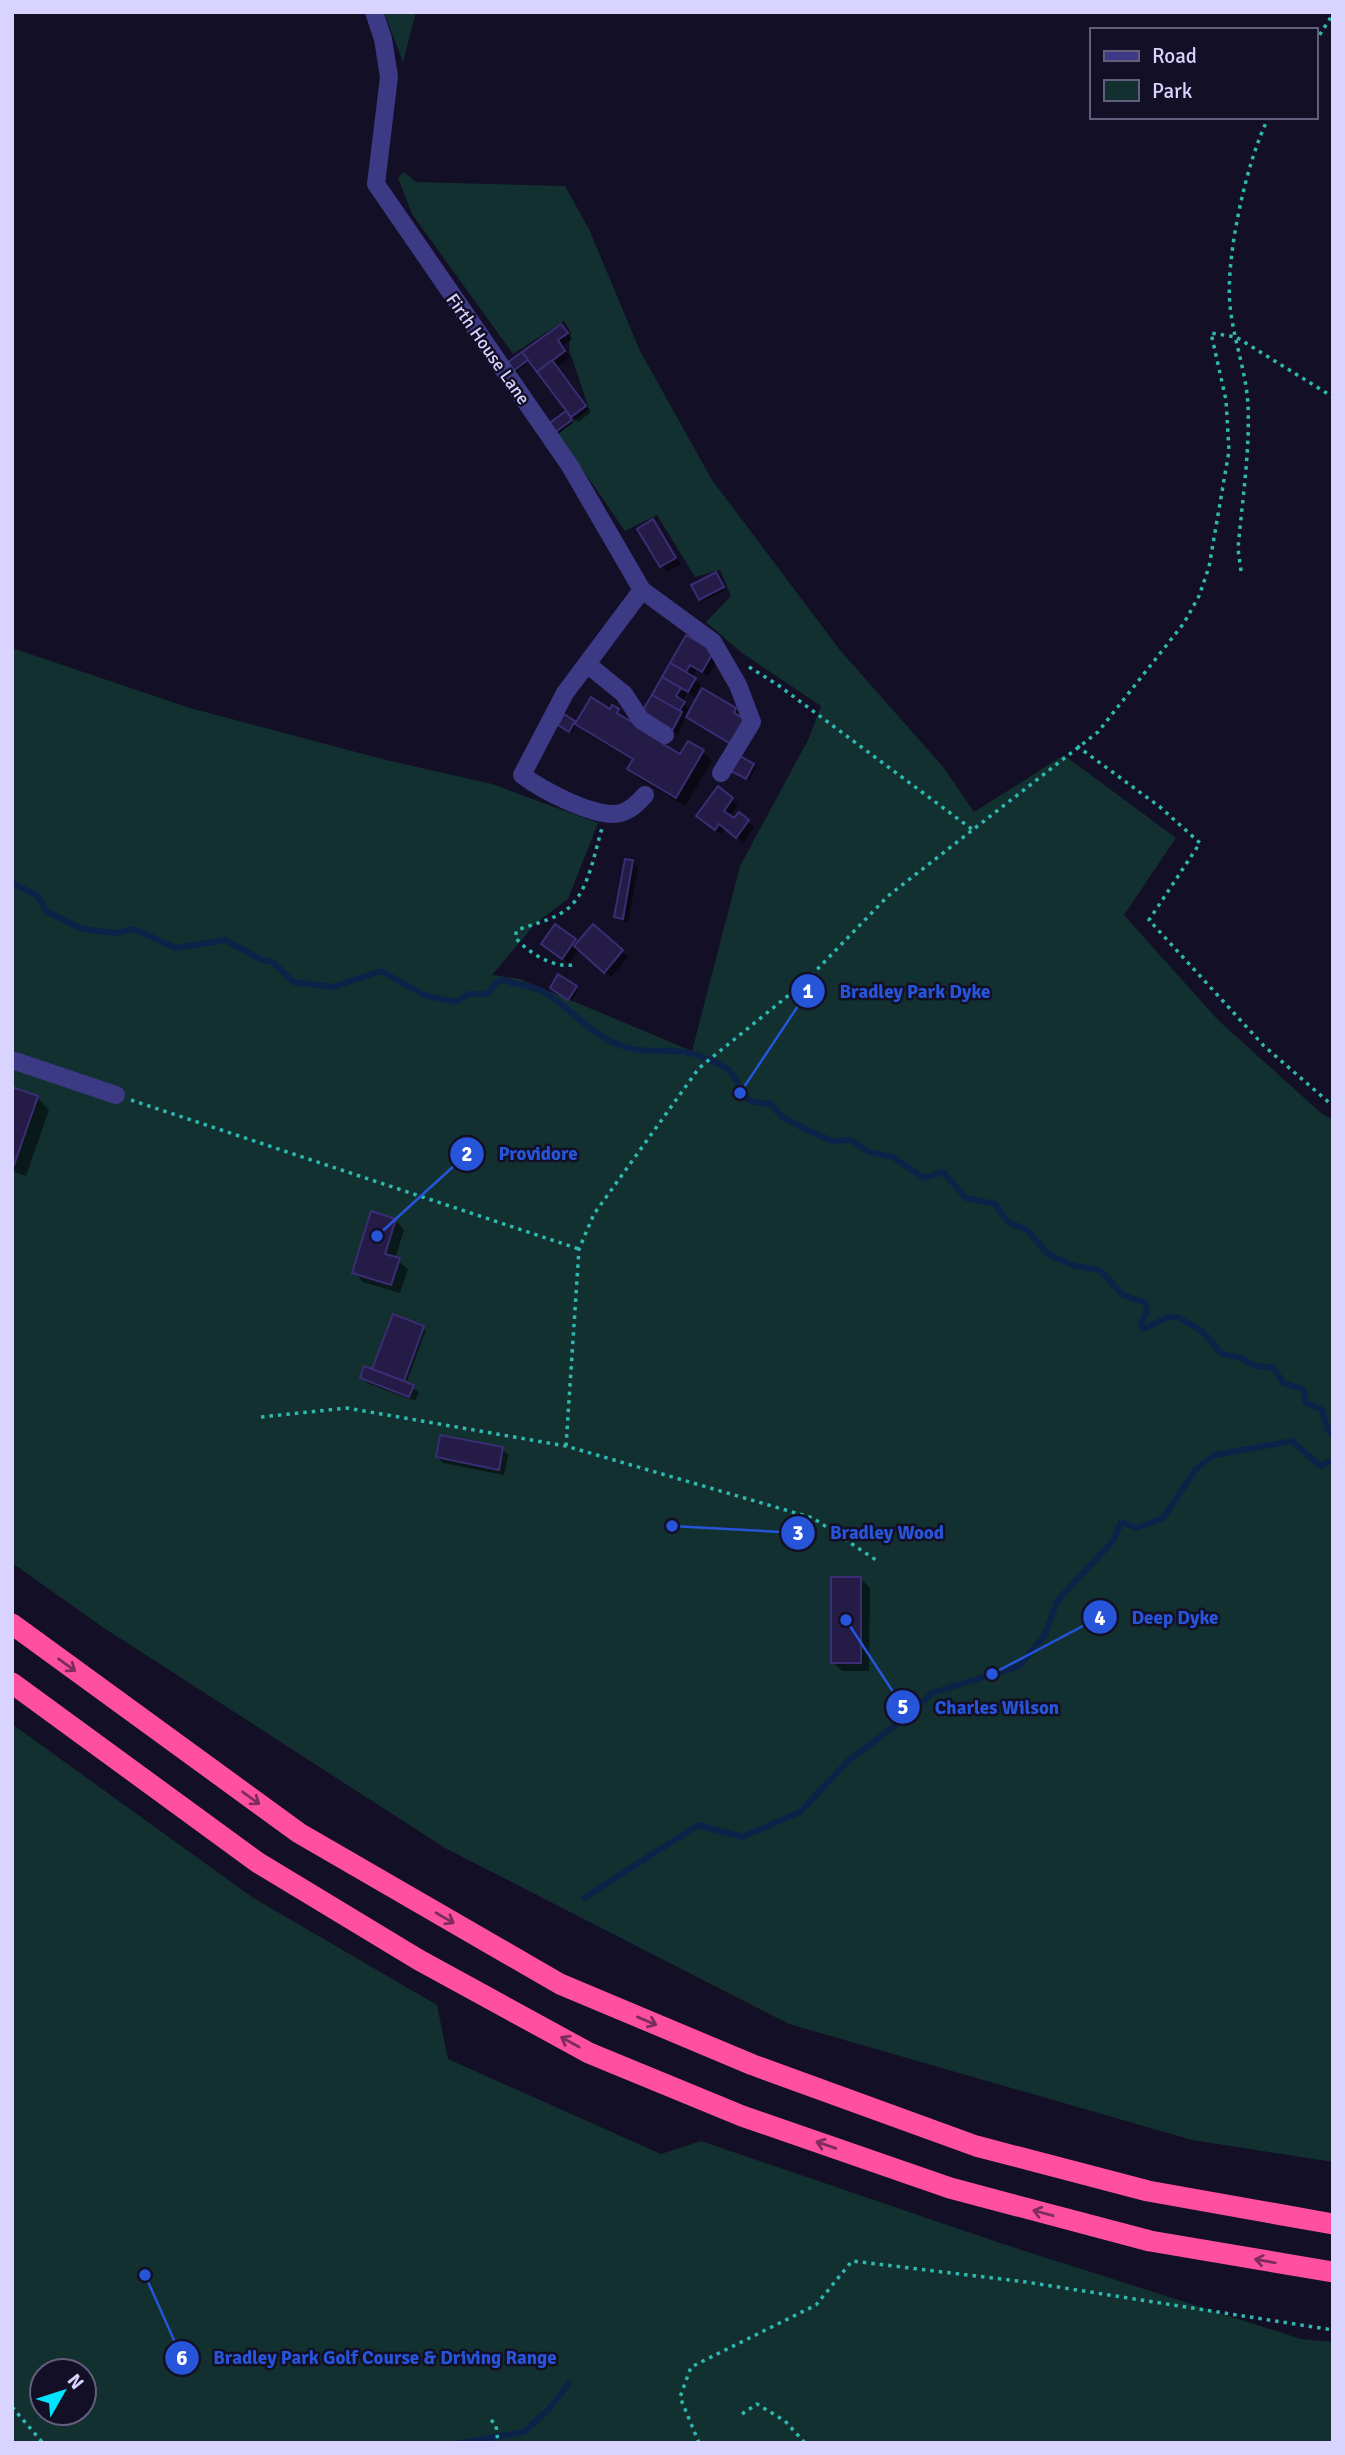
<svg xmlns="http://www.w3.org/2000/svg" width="1345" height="2455" font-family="Signika,sans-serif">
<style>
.green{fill:#12302f;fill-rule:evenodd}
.shadow{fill:#0007}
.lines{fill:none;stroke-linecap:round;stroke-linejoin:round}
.stream{stroke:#0c2248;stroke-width:6}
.building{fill:#241b47;stroke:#3b2d73;stroke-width:2}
.path{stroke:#2fb8b0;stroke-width:3.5;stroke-dasharray:3.5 5;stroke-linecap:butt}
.minor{stroke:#3d3a85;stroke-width:18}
.highway{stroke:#ff4fa3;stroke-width:21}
.oneway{stroke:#7d2c5e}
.labels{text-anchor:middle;stroke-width:5;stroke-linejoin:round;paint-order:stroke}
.street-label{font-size:18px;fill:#d9d4ff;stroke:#130f26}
.leader{fill:none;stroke:#2655da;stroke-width:2.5}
.callout-dot{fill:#2655da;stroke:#130f26;stroke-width:2.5}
.mark-label{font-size:21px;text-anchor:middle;font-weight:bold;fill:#fff}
.callout-label{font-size:19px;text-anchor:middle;font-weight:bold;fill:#2655da;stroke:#130f26;stroke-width:5;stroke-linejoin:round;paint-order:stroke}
</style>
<rect width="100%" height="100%" fill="#130f26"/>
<!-- green -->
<g class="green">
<polygon points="384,12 416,12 403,62"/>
<polygon points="404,172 416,182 565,186 589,229 640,351 712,480 840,650 944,768 974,812 1064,755 1176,838 1124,915 1218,1020 1321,1113 1333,1120 1333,2162 1192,2140 789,2024 445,1848 104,1628 12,1563 12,648 190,708 386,760 492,784 598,823 568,899 536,923 492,975 520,979 692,1051 740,866 809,738 821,706 742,653 706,622 731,596 720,570 695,577 657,515 625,531 558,434 589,409 569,349 571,333 564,321 513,354 412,214 398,178"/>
<path d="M12,1724L252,1897L437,2005L448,2059L661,2154L701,2141L1003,2244L1301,2339L1333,2342V2443H12ZM42,2371H84V2413H42Z"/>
</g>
<!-- shadow -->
<g class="shadow">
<polygon points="567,332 572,339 562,346 570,357 557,367 591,412 578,422 570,414 573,423 557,434 550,426 569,412 531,361 516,372 514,370"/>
<polygon points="653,522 681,564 667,572 639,530"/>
<polygon points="718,577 725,590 703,601 700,599"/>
<polygon points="687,637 719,658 708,676 697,669 692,677 701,685 695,697 687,692 682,702 691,711 731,721 737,711 741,715 737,748 686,716 678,735 643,713"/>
<polygon points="618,710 681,757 703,752 712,761 685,806 638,778 629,769 634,761 587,733 577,724"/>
<polygon points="574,722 576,725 572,733 562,727"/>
<polygon points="753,765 756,768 749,780 736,773"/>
<polygon points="732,799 738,805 729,817 735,821 739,815 754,827 743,842 725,829 721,834 704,822"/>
<polygon points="633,862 638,868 628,923 616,916"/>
<polygon points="593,926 628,957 611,977 579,949 569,963 549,949 575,940 578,944"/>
<polygon points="576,988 578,990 571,1001 554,990"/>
<polygon points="12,1089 37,1097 49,1110 26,1176 12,1171"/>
<polygon points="395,1220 404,1230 395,1259 408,1269 400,1293 363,1282 354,1272"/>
<polygon points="394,1316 426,1330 406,1384 419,1392 415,1401 367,1383 362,1377 380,1374 374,1368"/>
<polygon points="502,1449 508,1455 504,1475 443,1463 437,1457"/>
<polygon points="860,1578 870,1588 869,1671 842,1671 833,1662"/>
</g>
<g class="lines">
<!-- stream -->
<g class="stream">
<path d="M12,883L38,896L46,911L82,929L116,933L134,929L176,948L225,940L262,960L273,962L293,982L333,987L381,971L424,995L455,1002L469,994H487L497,982L504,980C516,985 534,986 544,992C572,1009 590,1035 622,1046C649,1056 678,1045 705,1058C712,1061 723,1065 729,1070C746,1088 735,1105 770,1103L782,1117L803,1128L832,1141L851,1140L869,1152L893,1157L924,1178L943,1172L966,1198L995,1204L1009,1223L1026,1229L1048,1254L1075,1266L1100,1270L1123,1295L1146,1303L1147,1312L1141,1323L1143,1329L1168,1317H1178L1202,1331L1222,1354L1242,1358L1254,1366L1273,1367L1283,1383L1303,1389L1306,1403L1322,1410L1328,1430L1333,1435"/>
<polyline points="584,1898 698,1825 742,1837 800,1812 848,1761 909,1715 932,1693 1019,1666 1045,1635 1057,1601 1113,1541 1121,1522 1136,1528 1163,1518 1195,1470 1214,1455 1292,1441 1320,1466 1333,1460"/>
<polyline points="459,2443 524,2432 550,2408 569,2383"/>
</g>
</g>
<!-- building -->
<g class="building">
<polygon points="561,324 568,333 558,340 565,351 537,372 522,352"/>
<polygon points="522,352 528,360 513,371 507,363"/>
<polygon points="552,360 586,406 571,417 537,372"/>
<polygon points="566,411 572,420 554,433 547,425"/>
<polygon points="653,519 676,558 660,567 637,529"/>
<polygon points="716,572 724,587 699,600 691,585"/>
<polygon points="686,635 714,651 702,672 690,665 686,672 670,663"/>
<polygon points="670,663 696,678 688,692 662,677"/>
<polygon points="662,677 681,688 676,696 685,702 679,711 652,695"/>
<polygon points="702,688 736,708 734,713 745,719 731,744 686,717"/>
<polygon points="652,695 682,712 672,731 641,713"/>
<polygon points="591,697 610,709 612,705 619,709 617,713 665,741 663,744 680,754 688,741 704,750 676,798 627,769 633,759 575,724"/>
<polygon points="564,714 575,721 569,732 558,725"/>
<polygon points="740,756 754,764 746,779 731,771"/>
<polygon points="718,786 733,798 724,811 734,818 739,812 749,820 736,838 719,824 715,830 696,816"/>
<polygon points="625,859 633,860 623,919 614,917"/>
<polygon points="555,924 576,939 562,959 541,944"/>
<polygon points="593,924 623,950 604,973 574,946"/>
<polygon points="558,974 577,986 568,1000 550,988"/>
<polygon points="12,1087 38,1096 14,1165 12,1164"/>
<polygon points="371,1211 396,1219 385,1254 400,1258 391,1285 352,1273"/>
<polygon points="393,1314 424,1326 404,1381 372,1369"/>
<polygon points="364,1366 414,1385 409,1397 360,1378"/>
<polygon points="440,1435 503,1447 499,1470 436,1457"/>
<rect x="831" y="1577" width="30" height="86"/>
</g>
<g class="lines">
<!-- path -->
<g class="path">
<polyline points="1315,42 1333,14"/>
<path d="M1241,571L1238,549C1242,501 1250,453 1248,405C1246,370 1233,339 1230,305C1225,259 1247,158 1269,117"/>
<polyline points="749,667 778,685 973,830"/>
<polyline points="1077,746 1160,807 1200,843 1149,920 1264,1046 1333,1106"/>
<path d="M572,965C553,968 527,952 515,937L517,930C533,924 549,921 563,912C588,897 594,854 602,828"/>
<polyline points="131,1100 579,1249"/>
<polyline points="261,1417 347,1408 566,1446 813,1518 876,1560"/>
<polyline points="566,1446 579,1249 594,1214 699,1068 805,982 888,896 1098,732 1184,623 1199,596 1209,567 1229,451 1226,400 1211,333 1236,337 1333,397"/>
<polyline points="12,2407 43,2443"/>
<polyline points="742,2414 757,2404 785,2421 805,2443"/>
<polyline points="491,2420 496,2425 498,2443"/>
<polyline points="699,2443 680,2397 691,2367 816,2305 852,2261 1026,2282 1333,2330"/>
</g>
<!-- minor -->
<g class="minor">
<polyline points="374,12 383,39 389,77 376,184 570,466 642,590 713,642 738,685 752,722 721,773"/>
<path d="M642,590L565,693L522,775C542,790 588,814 613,814C627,814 637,804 645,795"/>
<polyline points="587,664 624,694 641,720 665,735"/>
<polyline points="12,1060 116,1095"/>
</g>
<!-- highway -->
<g class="highway">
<polyline points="12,1624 299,1833 560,1984 753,2065 976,2146 1148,2191 1333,2224"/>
<polyline points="12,1683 257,1862 419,1960 589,2053 742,2116 950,2188 1150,2241 1333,2272"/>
</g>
</g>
<!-- one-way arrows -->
<defs><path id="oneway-shaft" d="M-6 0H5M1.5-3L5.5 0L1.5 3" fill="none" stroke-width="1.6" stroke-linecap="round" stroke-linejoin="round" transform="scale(1.75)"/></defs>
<g class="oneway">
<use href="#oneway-shaft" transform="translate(67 1665) rotate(36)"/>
<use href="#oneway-shaft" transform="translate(251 1798) rotate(36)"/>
<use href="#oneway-shaft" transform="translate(445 1918) rotate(30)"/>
<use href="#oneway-shaft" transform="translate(647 2021) rotate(23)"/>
<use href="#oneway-shaft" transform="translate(570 2042) rotate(-151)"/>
<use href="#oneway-shaft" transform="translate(826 2145) rotate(-161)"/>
<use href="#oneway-shaft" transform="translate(1043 2213) rotate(-165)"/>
<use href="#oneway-shaft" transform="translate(1265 2261) rotate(-170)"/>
</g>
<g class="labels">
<!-- street labels -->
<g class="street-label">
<text transform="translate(488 349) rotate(55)" y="6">Firth House Lane</text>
</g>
</g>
<!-- callouts -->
<path class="leader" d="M740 1093L808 991M377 1236L467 1154M672 1526L798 1533M992 1674L1100 1617M846 1620L903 1707M145 2275L182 2358"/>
<g class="callout-dot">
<circle cx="740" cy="1093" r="7"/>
<circle cx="377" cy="1236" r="7"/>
<circle cx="672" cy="1526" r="7"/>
<circle cx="992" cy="1674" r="7"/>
<circle cx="846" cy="1620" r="7"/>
<circle cx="145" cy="2275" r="7"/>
<circle cx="808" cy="991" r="18"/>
<circle cx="467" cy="1154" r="18"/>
<circle cx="798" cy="1533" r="18"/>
<circle cx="1100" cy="1617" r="18"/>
<circle cx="903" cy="1707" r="18"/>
<circle cx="182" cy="2358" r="18"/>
</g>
<g class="mark-label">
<text x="808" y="998">1</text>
<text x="467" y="1161">2</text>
<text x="798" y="1540">3</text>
<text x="1100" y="1625">4</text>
<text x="903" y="1714">5</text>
<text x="182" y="2365">6</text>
</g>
<g class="callout-label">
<text x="915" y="998">Bradley Park Dyke</text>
<text x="538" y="1160">Providore</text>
<text x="887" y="1539">Bradley Wood</text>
<text x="1175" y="1624">Deep Dyke</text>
<text x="997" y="1714">Charles Wilson</text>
<text x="385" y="2364">Bradley Park Golf Course &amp; Driving Range</text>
</g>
<!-- border -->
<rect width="1345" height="2455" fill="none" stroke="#d9d4ff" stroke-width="28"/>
<!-- legend -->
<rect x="1090" y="28" width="228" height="91" fill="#130f26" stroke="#625e7d" stroke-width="2"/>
<rect x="1104" y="51" width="35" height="10" fill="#3d3a85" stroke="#625e7d" stroke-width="2"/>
<text x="1152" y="63" font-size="21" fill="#d9d4ff">Road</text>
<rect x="1104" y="80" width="35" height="21" fill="#12302f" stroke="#625e7d" stroke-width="2"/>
<text x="1152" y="98" font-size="21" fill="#d9d4ff">Park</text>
<!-- north arrow -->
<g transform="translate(63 2392) rotate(51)"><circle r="33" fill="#130f26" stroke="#625e7d" stroke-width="2"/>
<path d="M0-5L12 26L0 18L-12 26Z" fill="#00e5ff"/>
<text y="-10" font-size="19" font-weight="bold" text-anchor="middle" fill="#d9d4ff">N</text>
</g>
</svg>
